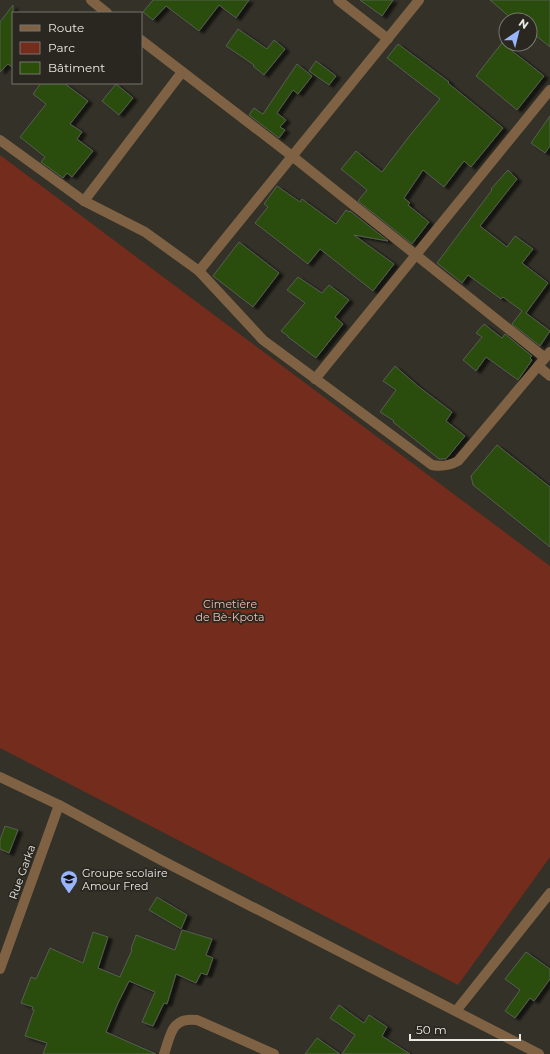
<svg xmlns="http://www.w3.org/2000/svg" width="550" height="1054" font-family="Montserrat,sans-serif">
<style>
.green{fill:#742c1c}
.building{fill:#2b4e09;stroke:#575d54;filter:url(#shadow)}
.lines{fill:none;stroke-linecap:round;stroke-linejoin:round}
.street{stroke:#7f6244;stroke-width:10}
.labels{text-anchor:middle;stroke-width:3.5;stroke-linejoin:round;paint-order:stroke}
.park-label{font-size:11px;fill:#f2beb1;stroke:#29271f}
.street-label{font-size:11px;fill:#e9e9e3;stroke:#29271f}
.poi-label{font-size:11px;fill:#e9e9e3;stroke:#29271f;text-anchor:start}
</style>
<defs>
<filter id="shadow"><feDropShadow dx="4.5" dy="2.5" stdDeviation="1" flood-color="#0009"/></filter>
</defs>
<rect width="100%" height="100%" fill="#333128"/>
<!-- green -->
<polygon class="green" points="0,155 550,566 550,857 458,985 0,748"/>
<!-- building -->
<g class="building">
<polygon points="153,0 249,0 236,18 219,5 199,31 166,6 153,20 143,12"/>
<polygon points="360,0 393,0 382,16"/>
<polygon points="490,0 550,0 550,47 530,31 530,20 513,20"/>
<polygon points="13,5 13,68 8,64 0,72 0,22"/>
<polygon points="238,29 267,49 274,40 285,49 264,75 253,66 254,65 226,46"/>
<polygon points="502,43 544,76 517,110 476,76"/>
<polygon points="398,44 449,82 448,83 503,128 471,167 464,161 444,187 423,170 404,198 410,203 408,205 429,222 412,244 358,201 367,190 341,169 356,151 382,172 411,134 440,99 387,58"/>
<polygon points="316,61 336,76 329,85 309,71"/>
<polygon points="297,64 312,76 298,94 293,90 277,113 286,120 280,127 285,130 279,138 249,115 254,108 263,114"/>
<polygon points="41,83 64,83 88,101 70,124 82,132 77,139 93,151 72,177 67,173 63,178 41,162 45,157 20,137 46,104 33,94"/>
<polygon points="116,84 133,98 119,115 102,101"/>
<polygon points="550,116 550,146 545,153 531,143"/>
<polygon points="508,170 517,179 480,226 507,247 515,236 533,249 522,263 548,283 526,313 550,331 540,346 512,324 522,311 503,297 501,299 468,275 462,283 437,263 492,190 491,189"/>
<polygon points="277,186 300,202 302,199 336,224 346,210 349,212 350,211 388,241 354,235 394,264 373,291 320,249 308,264 255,223 268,207 264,204"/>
<polygon points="239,242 279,273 253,307 213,276"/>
<polygon points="298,277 322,293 329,285 349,300 335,317 343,324 316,358 288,337 288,336 281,331 305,303 287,290"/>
<polygon points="484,324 502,338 505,334 532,356 530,358 532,360 518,380 486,357 476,371 463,360 482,337 476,333"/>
<polygon points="395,366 419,387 452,412 446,421 465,436 446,459 439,459 393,422 394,421 380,412 396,390 383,381"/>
<polygon points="497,445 550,487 550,547 473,485 471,476"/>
<polygon points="5,826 18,830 9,853 0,849 0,840"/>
<polygon points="157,897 187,915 181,929 149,910"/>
<polygon points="182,930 212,939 206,955 213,958 207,975 201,973 196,983 176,974 167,1004 164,1003 153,1026 142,1022 155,992 129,981 118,1003 106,1032 156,1054 43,1054 47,1043 25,1036 34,1010 32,1009 33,1007 21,1003 31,977 36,979 50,948 83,963 93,932 108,937 98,968 120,977 132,950 131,949 136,935 175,950"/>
<polygon points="526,952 550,969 550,979 534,1001 530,998 515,1018 505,1011 520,990 505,979"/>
<polygon points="339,1005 364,1023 369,1015 387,1027 382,1036 410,1054 342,1054 355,1035 330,1018"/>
<polygon points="317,1038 340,1054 305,1054"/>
</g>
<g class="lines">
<!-- street -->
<g class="street">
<polyline points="91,0 107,13"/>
<polyline points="338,0 388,39"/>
<polyline points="141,40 292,156 545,358"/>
<path d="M0,140L84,201L145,232L199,271L263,340L432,465C442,467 449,466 458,461L550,352"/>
<polyline points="84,201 182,72"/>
<polyline points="199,271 419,0"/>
<polyline points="538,366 550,376"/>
<polyline points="315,379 550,90"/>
<polyline points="0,777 59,805 161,860 539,1054"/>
<polyline points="0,969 59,805"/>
<polyline points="456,1011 550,893"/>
<path d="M164,1054C171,1034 171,1017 197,1020L274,1054"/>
</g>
</g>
<!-- icons -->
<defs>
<g id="school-pin" transform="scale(0.9)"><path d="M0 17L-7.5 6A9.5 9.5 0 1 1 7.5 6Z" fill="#99b5fd" stroke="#29271f"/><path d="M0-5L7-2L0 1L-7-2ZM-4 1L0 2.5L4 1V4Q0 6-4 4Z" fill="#111"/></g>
</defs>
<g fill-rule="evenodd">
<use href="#school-pin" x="69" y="879"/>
</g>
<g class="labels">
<!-- park labels -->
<g class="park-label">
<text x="230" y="608">Cimetière<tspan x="230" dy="13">de Bè-Kpota</tspan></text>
</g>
<!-- street labels -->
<g class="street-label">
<text transform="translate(22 872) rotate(-70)" y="4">Rue Garka</text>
</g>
<!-- poi labels -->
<g class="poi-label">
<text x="82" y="877">Groupe scolaire<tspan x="82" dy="13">Amour Fred</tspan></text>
</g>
</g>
<!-- legend -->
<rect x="12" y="12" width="130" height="72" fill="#29271f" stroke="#76756d"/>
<rect x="20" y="25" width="20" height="6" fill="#7f6244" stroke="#76756d"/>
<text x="48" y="32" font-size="12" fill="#e9e9e3">Route</text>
<rect x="20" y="42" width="20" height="12" fill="#742c1c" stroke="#76756d"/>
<text x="48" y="52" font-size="12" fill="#e9e9e3">Parc</text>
<rect x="20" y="62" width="20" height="12" fill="#2b4e09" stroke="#76756d"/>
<text x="48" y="72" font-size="12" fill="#e9e9e3">Bâtiment</text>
<!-- north arrow -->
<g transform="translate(518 32) rotate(35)"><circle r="19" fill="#29271f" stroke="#76756d"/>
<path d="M0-3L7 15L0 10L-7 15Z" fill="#99b5fd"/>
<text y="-6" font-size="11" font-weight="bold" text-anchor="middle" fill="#e9e9e3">N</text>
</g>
<!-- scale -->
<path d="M410 1034v6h110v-6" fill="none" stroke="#e9e9e3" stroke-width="2"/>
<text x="416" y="1034" font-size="12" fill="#e9e9e3" stroke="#29271f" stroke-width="3" paint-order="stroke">50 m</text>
</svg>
